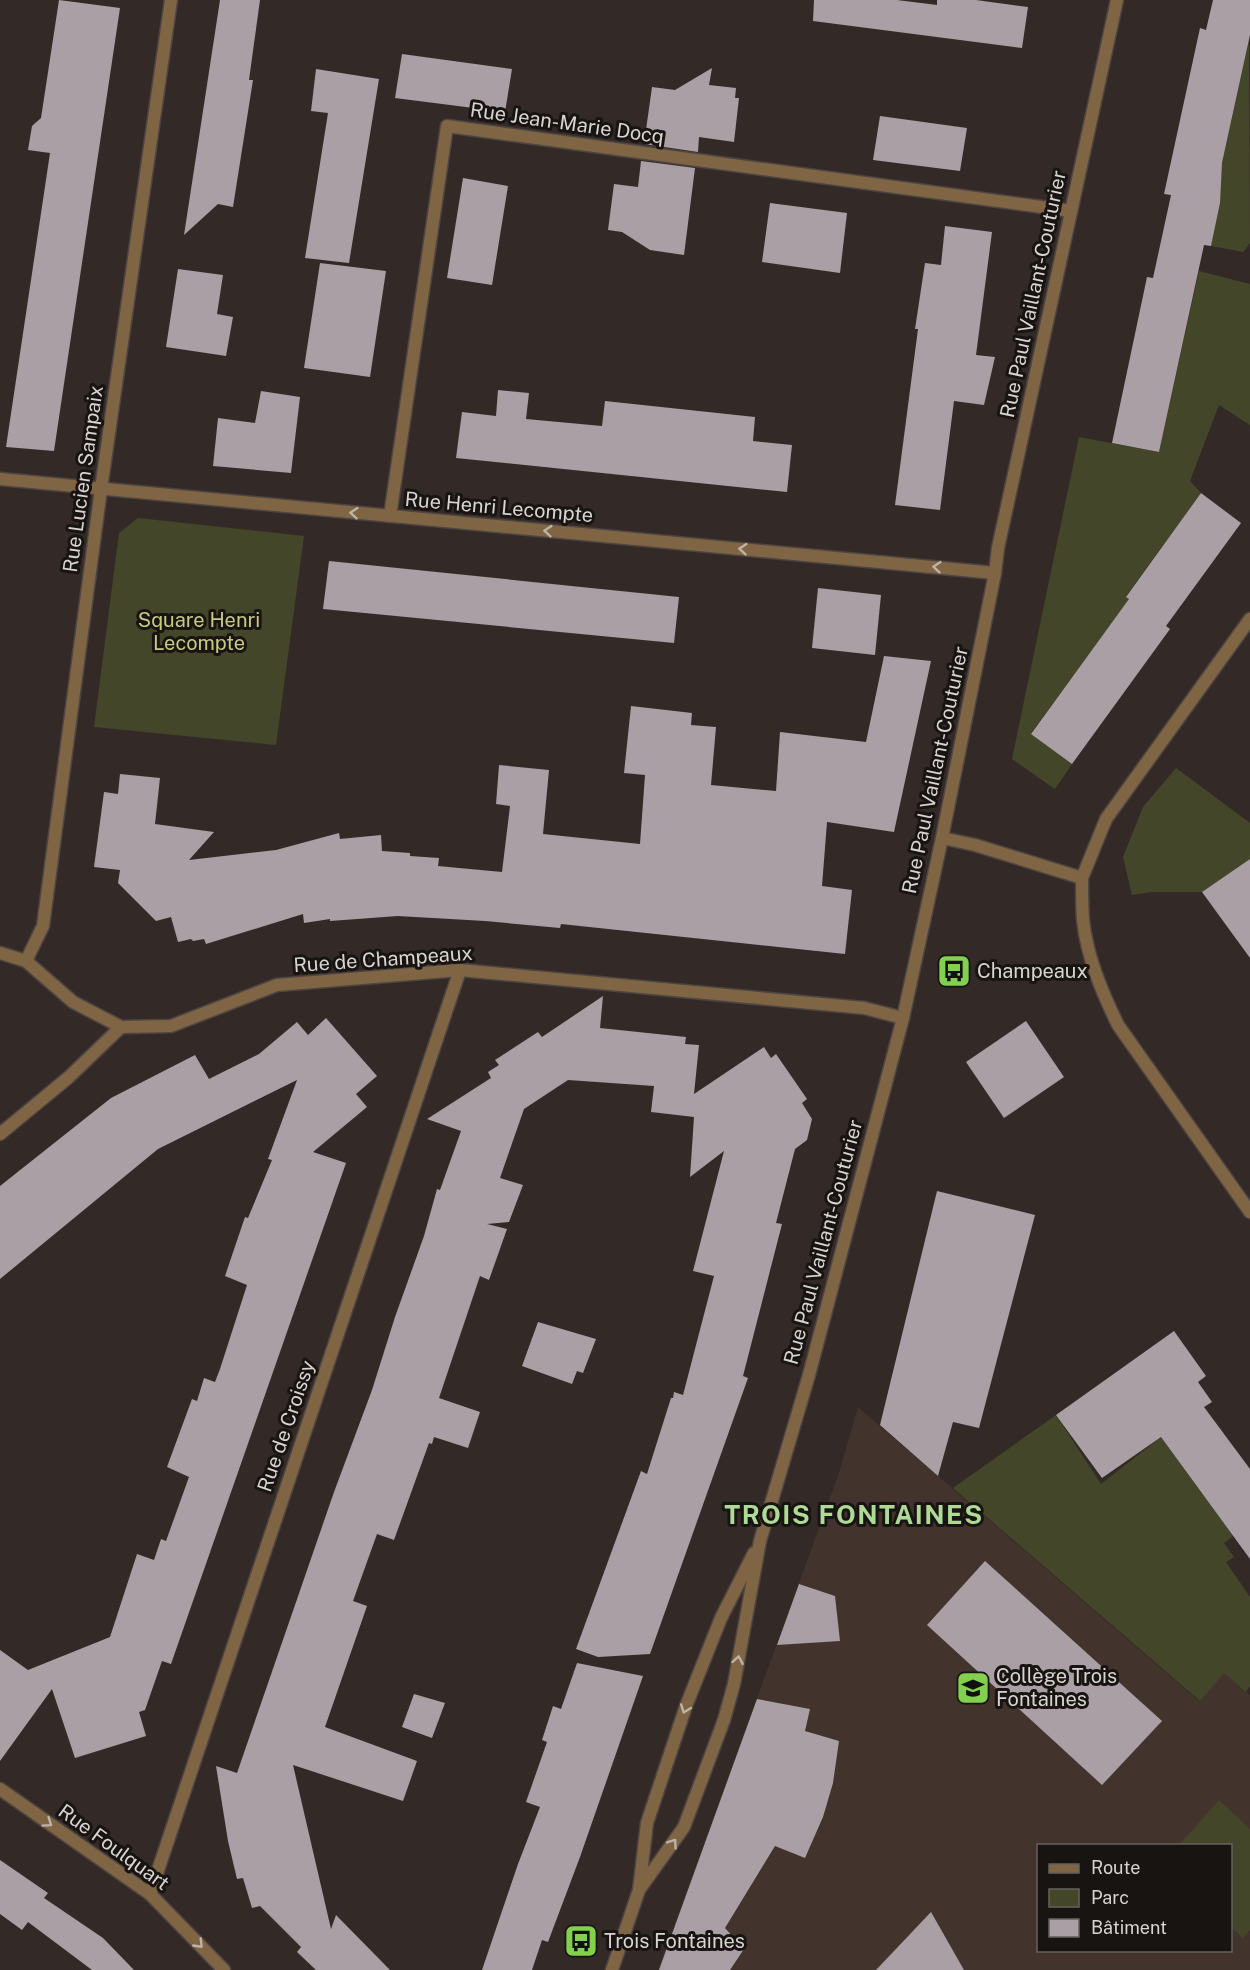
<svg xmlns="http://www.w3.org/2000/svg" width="1250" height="1970" font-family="'Public Sans',sans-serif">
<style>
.built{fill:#42332c;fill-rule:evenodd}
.green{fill:#444629}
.building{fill:#a99fa5}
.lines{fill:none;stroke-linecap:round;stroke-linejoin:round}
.minor-casing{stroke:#4e4542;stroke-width:15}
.minor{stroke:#7f6544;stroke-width:12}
.oneway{stroke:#beb3a7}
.labels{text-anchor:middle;stroke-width:6;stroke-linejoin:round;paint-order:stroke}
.street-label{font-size:20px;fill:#d9d4d1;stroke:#181412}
.park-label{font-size:20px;fill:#c6cb7f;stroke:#181412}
.poi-label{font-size:20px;fill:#d9d4d1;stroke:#181412;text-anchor:start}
.district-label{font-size:26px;font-weight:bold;letter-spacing:1.5px;fill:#afd996;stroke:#181412}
</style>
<rect width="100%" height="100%" fill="#332a27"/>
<!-- built -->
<path class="built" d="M858,1407L1199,1701L1224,1672L1250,1695V1970H658L838,1476ZM1038,1846H1230V1950H1038Z"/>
<!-- green -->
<g class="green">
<polygon points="1249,41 1250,243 1243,252 1211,246 1219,207 1213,205"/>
<polygon points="1199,271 1250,284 1250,425 1219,405 1190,481 1201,493 1126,596 1130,599 1031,733 1072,764 1055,789 1012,759 1079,437 1159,452"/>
<polygon points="138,518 304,536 276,745 94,727 119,533"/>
<polygon points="1176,768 1250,823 1250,859 1202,892 1152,892 1132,895 1123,857 1143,807"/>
<polygon points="1056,1415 1101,1484 1161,1437 1233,1536 1224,1543 1234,1557 1226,1562 1250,1597 1250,1686 1246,1692 1224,1673 1200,1701 953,1488"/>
<polygon points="1219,1800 1250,1829 1250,1930 1243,1938 1231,1927 1230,1846 1179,1845"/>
</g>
<!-- building -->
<g class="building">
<polygon points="59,0 120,8 54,451 6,447 50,153 28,150 32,126 41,118"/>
<polygon points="220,0 260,0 249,80 253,80 233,207 218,204 184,235"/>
<polygon points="814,0 897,0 937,5 937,0 976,0 1028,7 1022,48 813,21"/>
<polygon points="1213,0 1250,0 1250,35 1222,163 1220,203 1211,246 1204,245 1159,452 1112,443 1147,277 1153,278 1171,195 1164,194 1200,28 1206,30"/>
<polygon points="402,54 512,69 505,112 395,98"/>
<polygon points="712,68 709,85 736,88 735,98 739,98 734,142 699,137 698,152 644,144 652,87 675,90"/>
<polygon points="316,69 379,79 349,263 305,258 328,113 311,111"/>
<polygon points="880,116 967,128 960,171 873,160"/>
<polygon points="641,161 695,168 684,255 650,250 622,232 608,230 614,184 638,187"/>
<polygon points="463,178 508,186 492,285 447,278"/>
<polygon points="770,203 847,213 840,273 762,262"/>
<polygon points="945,226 992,232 976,355 995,357 984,405 954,401 940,510 895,505 918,329 915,329 925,263 941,265"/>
<polygon points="320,263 386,271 370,377 304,368"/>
<polygon points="178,269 223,275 217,314 233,317 226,356 166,347"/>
<polygon points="498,390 529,393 526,419 602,426 605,401 755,417 753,441 792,445 787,492 456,458 462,412 496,416"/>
<polygon points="261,391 300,397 291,473 213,466 218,418 255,423"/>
<polygon points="1201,493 1241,523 1166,626 1170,629 1072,764 1031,734 1129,599 1126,597"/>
<polygon points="329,561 679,597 674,643 323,609"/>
<polygon points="818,588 881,595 875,655 812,648"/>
<polygon points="884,656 931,661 894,832 827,822 822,886 852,890 845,954 561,924 560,928 485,921 398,916 330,921 330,919 304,923 303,914 206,944 204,939 193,941 191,939 178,942 171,917 156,921 118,883 120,870 94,867 104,792 118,794 120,774 160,778 155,824 214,832 189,860 276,850 339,833 340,839 381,835 382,851 410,853 410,856 439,858 438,866 502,872 510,806 496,804 499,765 549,770 543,834 640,844 645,775 624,773 631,706 692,713 691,725 716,727 711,785 776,791 780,732 866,742"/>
<polygon points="1250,859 1250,958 1202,892"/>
<polygon points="603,996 600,1028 686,1037 685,1044 699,1045 694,1094 764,1047 771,1058 776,1054 807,1099 802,1103 812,1119 807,1140 795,1149 776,1223 782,1224 743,1376 748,1378 650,1654 598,1657 576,1649 641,1471 647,1474 671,1398 673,1398 674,1392 683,1395 714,1276 693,1271 724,1151 690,1177 694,1117 651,1112 654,1086 568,1080 524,1109 500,1178 523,1185 509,1222 487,1224 507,1229 489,1280 480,1276 439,1398 480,1412 468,1448 434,1437 432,1444 429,1443 394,1540 377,1534 353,1601 367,1606 325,1727 417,1761 403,1801 293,1765 331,1929 336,1915 390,1970 316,1970 297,1952 301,1947 260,1906 252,1908 243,1878 237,1879 228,1841 216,1766 237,1773 334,1492 372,1390 395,1317 424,1236 437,1189 440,1190 461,1131 427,1119 491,1078 488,1072 499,1065 495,1060 538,1032 542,1037"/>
<polygon points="326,1018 377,1076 356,1094 367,1107 313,1152 346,1163 171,1664 162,1661 145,1710 139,1712 146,1736 75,1758 52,1689 0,1761 0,1650 28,1670 110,1637 137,1554 154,1560 161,1539 166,1541 189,1477 167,1467 192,1399 197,1401 204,1378 215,1382 220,1369 247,1285 225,1276 245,1217 248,1218 272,1160 268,1159 297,1080 158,1149 0,1279 0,1186 111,1098 195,1055 209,1079 259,1054 297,1022 308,1035"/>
<polygon points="1026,1021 1064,1077 1004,1118 966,1062"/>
<polygon points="937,1191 1035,1215 979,1428 953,1422 938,1476 880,1425"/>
<polygon points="538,1322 596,1339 583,1373 577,1371 572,1384 522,1366"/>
<polygon points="1174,1331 1206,1376 1198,1382 1212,1402 1204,1407 1250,1469 1250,1559 1161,1437 1102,1478 1056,1415"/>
<polygon points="985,1561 1162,1721 1102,1785 927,1625"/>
<polygon points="799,1584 835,1596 840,1641 777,1645"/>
<polygon points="577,1663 643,1676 580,1857 548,1942 542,1940 532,1970 482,1970 518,1864 540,1807 526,1802 547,1742 542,1740 553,1706 561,1709"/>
<polygon points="414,1694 445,1703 432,1738 402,1727"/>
<polygon points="757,1699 810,1709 805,1731 839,1741 833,1783 823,1817 805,1858 775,1846 725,1928 744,1949 730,1970 659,1970"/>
<polygon points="0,1860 48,1893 44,1898 103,1938 134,1970 92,1970 28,1922 22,1930 0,1914"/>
<polygon points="931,1912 964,1970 876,1970"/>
</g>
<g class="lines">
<!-- minor casing -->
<g class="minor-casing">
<g id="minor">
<polyline points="0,479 995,573"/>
<polyline points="390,516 447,126 1071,211"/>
<path d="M942,838L975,845L1082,878C1082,892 1082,906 1083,920C1087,957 1102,992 1118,1025L1250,1212"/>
<polyline points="1082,878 1106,819 1250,619"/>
<polyline points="0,953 26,961 73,1002 121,1027 171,1026 277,985 460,970 864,1008 903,1018"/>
<polyline points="26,961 43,926 101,489 171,0"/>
<polyline points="0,1134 69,1077 121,1027"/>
<polyline points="0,1789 150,1894 224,1970"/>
<polyline points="639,1890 684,1827 724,1720 734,1684 760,1541 809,1375 903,1018 942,838 995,573 998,548 1117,0"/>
<polyline points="150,1894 460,970"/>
<polyline points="612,1970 639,1890 647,1823 686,1706 721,1618 754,1553"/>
</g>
</g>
<!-- minor -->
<use href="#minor" class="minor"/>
</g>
<!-- one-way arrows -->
<defs><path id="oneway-chevron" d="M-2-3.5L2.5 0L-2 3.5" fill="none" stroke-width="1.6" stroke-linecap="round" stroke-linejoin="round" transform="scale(1.5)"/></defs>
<g class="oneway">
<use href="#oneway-chevron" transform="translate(354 513) rotate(-175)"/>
<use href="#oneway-chevron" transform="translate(548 531) rotate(-175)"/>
<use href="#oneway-chevron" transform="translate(743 549) rotate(-175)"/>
<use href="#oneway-chevron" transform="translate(937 567) rotate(-175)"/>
<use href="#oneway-chevron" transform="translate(738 1660) rotate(-80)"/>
<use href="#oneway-chevron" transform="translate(685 1709) rotate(110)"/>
<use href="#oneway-chevron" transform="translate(48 1823) rotate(35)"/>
<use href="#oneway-chevron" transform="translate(673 1843) rotate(-55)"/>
<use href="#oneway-chevron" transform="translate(199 1944) rotate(46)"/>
</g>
<!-- icons -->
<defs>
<g id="bus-square" transform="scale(1.725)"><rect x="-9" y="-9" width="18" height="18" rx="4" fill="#83d04e" stroke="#181412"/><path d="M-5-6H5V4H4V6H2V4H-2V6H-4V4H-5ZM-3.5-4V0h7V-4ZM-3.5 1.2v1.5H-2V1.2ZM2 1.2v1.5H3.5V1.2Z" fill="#111"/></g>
<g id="school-square" transform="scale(1.725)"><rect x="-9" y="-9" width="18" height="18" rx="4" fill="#83d04e" stroke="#181412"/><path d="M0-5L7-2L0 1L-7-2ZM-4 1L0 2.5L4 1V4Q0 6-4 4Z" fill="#111"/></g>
</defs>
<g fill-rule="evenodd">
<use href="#bus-square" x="954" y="971"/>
<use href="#school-square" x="973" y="1688"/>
<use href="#bus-square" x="581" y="1941"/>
</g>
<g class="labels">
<!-- street labels -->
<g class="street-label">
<text transform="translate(567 123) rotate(8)" y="7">Rue Jean-Marie Docq</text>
<text transform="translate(1033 294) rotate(-78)" y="7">Rue Paul Vaillant-Couturier</text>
<text transform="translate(83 479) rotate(-82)" y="7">Rue Lucien Sampaix</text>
<text transform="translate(499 507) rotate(5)" y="7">Rue Henri Lecompte</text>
<text transform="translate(935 770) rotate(-78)" y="7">Rue Paul Vaillant-Couturier</text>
<text transform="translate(383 959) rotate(-4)" y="7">Rue de Champeaux</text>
<text transform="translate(823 1242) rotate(-75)" y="7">Rue Paul Vaillant-Couturier</text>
<text transform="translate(286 1426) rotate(-71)" y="7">Rue de Croissy</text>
<text transform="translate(114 1847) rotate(36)" y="7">Rue Foulquart</text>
</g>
<!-- park labels -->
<g class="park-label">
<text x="199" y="627">Square Henri<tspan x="199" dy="23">Lecompte</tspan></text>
</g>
<!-- poi labels -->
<g class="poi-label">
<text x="977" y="978">Champeaux</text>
<text x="996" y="1683">Collège Trois<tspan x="996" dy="23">Fontaines</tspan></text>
<text x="604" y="1948">Trois Fontaines</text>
</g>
<!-- district labels -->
<g class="district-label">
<text x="854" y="1524">TROIS FONTAINES</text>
</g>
</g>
<!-- legend -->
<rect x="1037" y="1844" width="195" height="108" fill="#181412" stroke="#65615e" stroke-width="1.5"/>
<rect x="1049" y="1864" width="30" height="9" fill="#7f6544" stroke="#65615e" stroke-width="1.5"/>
<text x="1091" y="1874" font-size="18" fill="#d9d4d1">Route</text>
<rect x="1049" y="1889" width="30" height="18" fill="#444629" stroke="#65615e" stroke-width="1.5"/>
<text x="1091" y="1904" font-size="18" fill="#d9d4d1">Parc</text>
<rect x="1049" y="1919" width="30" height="18" fill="#a99fa5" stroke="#65615e" stroke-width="1.5"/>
<text x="1091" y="1934" font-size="18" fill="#d9d4d1">Bâtiment</text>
</svg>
